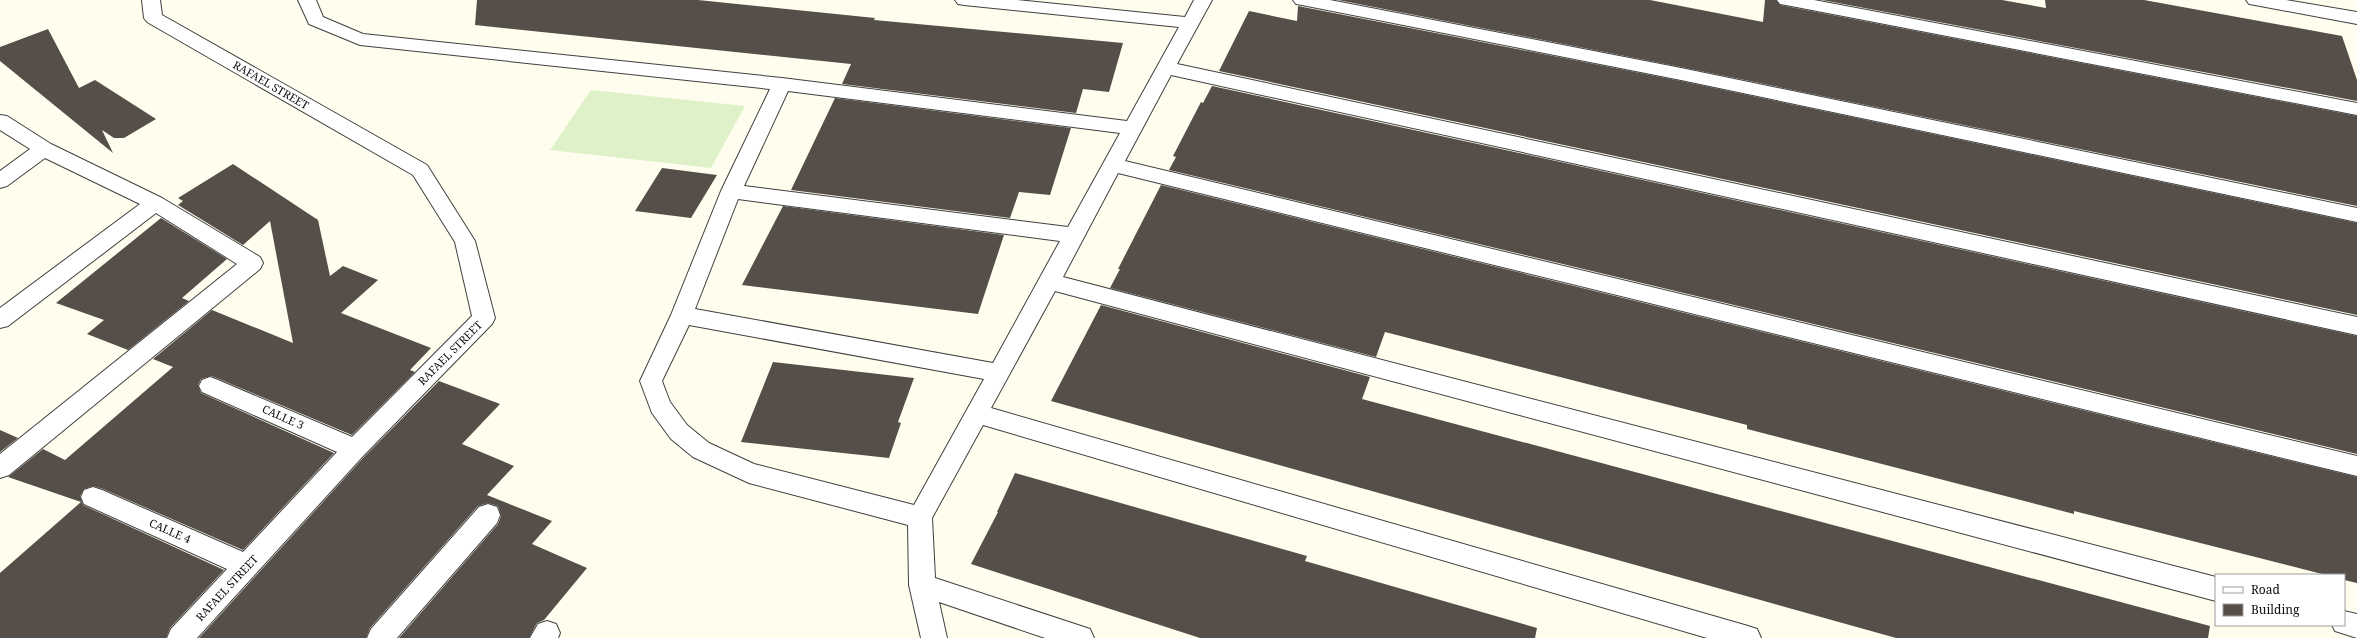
<svg xmlns="http://www.w3.org/2000/svg" width="2357" height="638" font-family="'Noto Serif',serif">
<style>
.pitch{fill:#dff1c9}
.building{fill:#564f49}
.lines{fill:none;stroke-linecap:round;stroke-linejoin:round}
.minor-casing{stroke:#404040;stroke-width:2}
.minor{fill:#fff;fill-rule:evenodd}
.labels{text-anchor:middle;stroke-width:4;stroke-linejoin:round;paint-order:stroke}
.street-label{font-size:11px;fill:#0d0d0d;stroke:#fff}
</style>
<rect width="100%" height="100%" fill="#fffded"/>
<!-- pitch -->
<polygon class="pitch" points="591,90 745,106 711,168 550,150"/>
<!-- building -->
<g class="building">
<polygon points="477,0 698,0 875,18 874,20 1123,43 1109,92 1083,89 1076,113 842,84 851,64 475,25"/>
<polygon points="1338,0 1650,0 1763,22 1765,0 1776,0 1780,5 2357,116 2357,206 1681,67"/>
<polygon points="1822,0 2002,0 2046,8 2045,0 2144,0 2342,36 2357,80 2357,101"/>
<polygon points="1298,6 1681,81 2357,223 2357,315 1219,71 1249,11 1297,21"/>
<polygon points="48,29 79,88 95,80 156,119 124,138 114,138 102,130 113,153 0,61 0,47"/>
<polygon points="1212,86 2357,336 2357,454 1169,170 1176,157 1173,156 1201,102 1203,103"/>
<polygon points="835,98 1071,128 1050,195 1019,192 1010,218 791,190"/>
<polygon points="233,164 318,220 330,276 343,266 378,280 341,313 431,348 410,370 415,372 352,435 219,379 211,376 201,379 198,385 201,393 334,453 243,550 103,489 93,486 84,489 80,496 83,505 224,570 170,628 166,638 0,638 0,573 81,502 8,477 43,449 65,460 173,367 153,359 212,310 293,343 270,221 243,245 178,205 183,201 178,198"/>
<polygon points="662,168 717,175 691,218 635,211"/>
<polygon points="1161,185 2357,477 2357,583 2344,580 2344,575 2326,575 2074,511 2074,514 1747,429 1747,425 1385,332 1376,357 1110,288 1120,269 1118,269"/>
<polygon points="783,206 1004,235 978,314 742,285"/>
<polygon points="161,218 227,259 182,298 189,301 128,350 87,334 104,320 56,303"/>
<polygon points="1101,305 1370,377 1362,399 2210,626 2208,638 1896,638 1051,401"/>
<polygon points="773,362 914,378 898,422 901,423 889,458 741,442"/>
<polygon points="439,381 500,404 462,444 514,466 487,495 552,521 532,544 587,568 544,620 537,623 529,638 399,638 498,524 501,516 498,506 488,503 478,506 370,628 366,638 199,638 364,457"/>
<polygon points="0,430 18,438 0,452"/>
<polygon points="1015,473 1307,556 1305,561 1537,628 1535,638 1200,638 971,564 998,512 997,512"/>
</g>
<g class="lines">
<!-- minor casing -->
<g class="minor-casing">
<g id="minor">
<polygon points="142,0 160,0 162,15 427,165 475,241 495,318 492,324 363,456 197,638 167,638 171,629 227,569 84,504 81,497 84,490 93,487 102,490 243,552 337,452 202,392 199,386 202,380 210,377 218,380 352,437 472,316 455,242 413,175 147,22 144,18"/>
<path d="M298,0H316L323,17L363,34L782,78L1127,121L1179,27L964,5L958,4L955,0H1017L1185,17L1194,0H1212L1177,64L2357,317V335L1171,75L1125,161L2357,456V476L1118,173L1063,277L2216,577V601L1055,291L991,408L1748,626L1757,629L1761,638H1707L983,425L932,518L935,578L1081,626L1090,629L1094,638H1045L939,602L947,638H921L909,585L908,525L749,483L693,457L671,439L652,413L640,381L671,315L721,191L770,89L360,45L309,24ZM788,91L1120,133L1068,227L744,186ZM738,199L1060,241L993,363L695,309ZM689,325L984,379L914,505L754,464L709,443L687,425L670,402L662,381Z"/>
<polygon points="1293,0 1330,0 1681,68 2357,208 2357,222 1681,80 1302,5 1296,4"/>
<polygon points="1777,0 1814,0 2357,103 2357,115 1786,5 1780,4"/>
<polygon points="2246,0 2286,0 2357,12 2357,24 2255,5 2249,4"/>
<polygon points="0,115 7,116 51,144 162,198 260,257 263,263 260,269 9,475 0,478 0,454 237,264 156,213 8,326 0,328 0,308 140,204 45,158 7,186 0,188 0,171 30,149 0,130"/>
<polygon points="488,504 497,507 500,515 497,523 397,638 367,638 371,629 479,507"/>
<polygon points="2344,611 2357,614 2357,638 2335,631 2332,625 2344,625"/>
<polygon points="547,621 556,624 560,633 558,638 530,638 538,624"/>
</g>
</g>
<!-- minor -->
<use href="#minor" class="minor"/>
</g>
<g class="labels">
<!-- street labels -->
<g class="street-label">
<text transform="translate(271 85) rotate(30)" y="4">RAFAEL STREET</text>
<text transform="translate(450 353) rotate(-45)" y="4">RAFAEL STREET</text>
<text transform="translate(283 417) rotate(24)" y="4">CALLE 3</text>
<text transform="translate(170 531) rotate(24)" y="4">CALLE 4</text>
<text transform="translate(227 588) rotate(-47)" y="4">RAFAEL STREET</text>
</g>
</g>
<!-- legend -->
<rect x="2215" y="574" width="130" height="52" fill="#ffffff" stroke="#9e9e9e"/>
<rect x="2223" y="587" width="20" height="6" fill="#ffffff" stroke="#9e9e9e"/>
<text x="2251" y="594" font-size="12" fill="#0d0d0d">Road</text>
<rect x="2223" y="604" width="20" height="12" fill="#564f49" stroke="#9e9e9e"/>
<text x="2251" y="614" font-size="12" fill="#0d0d0d">Building</text>
</svg>
